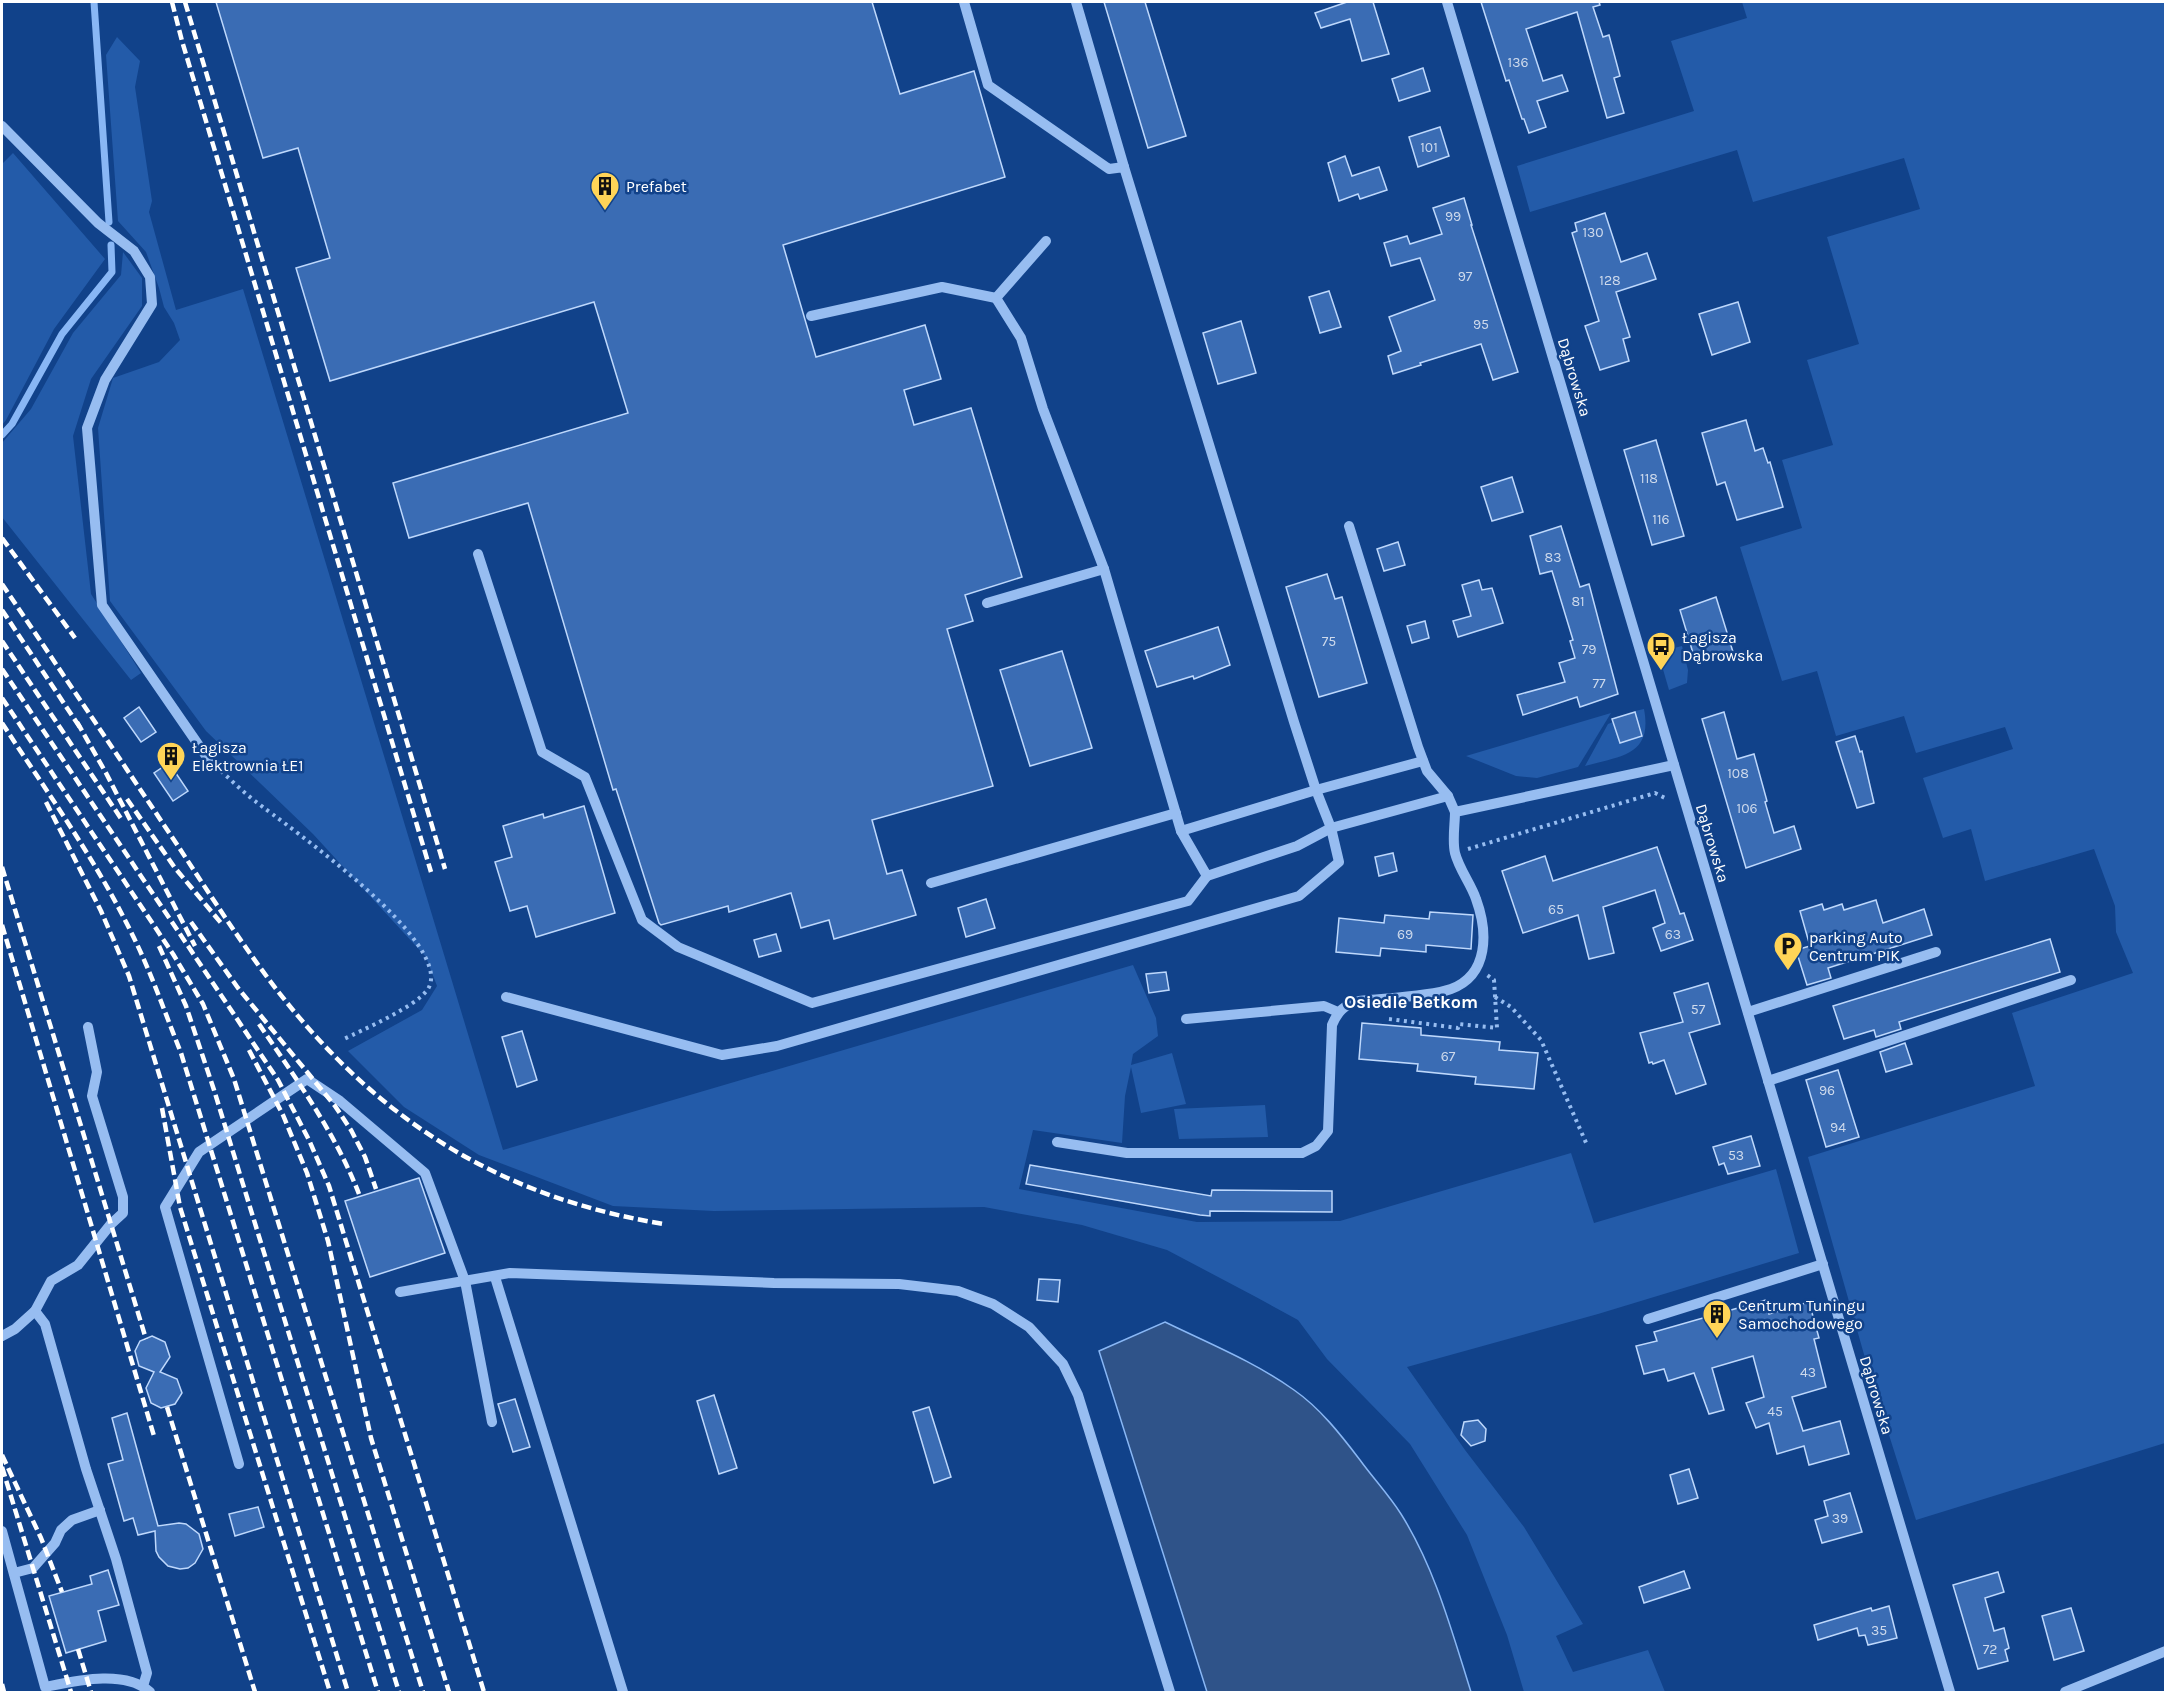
<svg xmlns="http://www.w3.org/2000/svg" width="2167" height="1694" font-family="Karla,sans-serif">
<style>
.green{fill:#235ba9}
.water{fill:#2f5389;stroke:#89b7f5;stroke-width:1.5}
.lines{fill:none;stroke-linecap:round;stroke-linejoin:round}
.stream{stroke:#89b7f5;stroke-width:7}
.building{fill:#3a6cb4;stroke:#bed8fc;stroke-width:1.5}
.path{stroke:#97bdf1;stroke-width:4;stroke-dasharray:3 4.5;stroke-linecap:butt}
.minor{stroke:#97bdf1;stroke-width:10}
.rail{stroke:#fff;stroke-width:4.5;stroke-dasharray:10 4.5;stroke-linecap:butt}
.labels{text-anchor:middle;stroke-width:5;stroke-linejoin:round;paint-order:stroke}
.number-label{font-size:14px;fill:#cedaec}
.poi-label{font-size:16px;fill:#fff;stroke:#11428a;text-anchor:start}
.street-label{font-size:16px;fill:#fff;stroke:#11428a}
.neighbourhood-label{font-size:18px;font-weight:bold;fill:#fff;stroke:#11428a}
</style>
<rect width="100%" height="100%" fill="#11428a"/>
<!-- green -->
<g class="green">
<polygon points="1742,2 2165,2 2165,1443 1916,1520 1869,1372 1808,1157 2035,1086 2012,1013 2133,973 2116,932 2115,906 2094,849 1985,881 1971,829 1943,838 1923,778 2013,749 2005,727 1916,753 1904,716 1836,736 1817,671 1782,681 1740,547 1802,528 1782,460 1833,445 1807,360 1859,344 1827,237 1920,209 1904,158 1753,202 1737,150 1530,212 1517,166 1694,111 1671,41 1747,18"/>
<polygon points="117,37 140,61 135,87 152,201 149,212 176,310 243,289 503,1150 1133,965 1156,1018 1158,1036 1133,1054 1131,1065 1172,1053 1186,1104 1141,1113 1131,1067 1125,1096 1122,1143 1033,1130 1019,1189 1197,1222 1340,1221 1571,1153 1594,1223 1776,1169 1799,1253 1598,1314 1407,1367 1465,1450 1524,1527 1583,1624 1556,1636 1573,1672 1648,1650 1665,1692 1524,1692 1507,1635 1467,1535 1410,1444 1327,1359 1298,1320 1256,1297 1167,1250 1082,1225 984,1207 714,1211 613,1206 479,1155 404,1107 348,1051 422,1010 437,986 426,957 313,834 206,731 110,601 98,428 113,378 159,362 180,340 174,323 164,307 159,288 146,252 118,221 106,55"/>
<polygon points="13,153 105,259 54,329 6,420 2,425 2,164"/>
<polygon points="123,252 142,278 142,306 91,379 73,436 91,594 141,673 131,680 2,517 2,443 31,409 73,333 121,275"/>
<polygon points="1682,646 1688,670 1687,683 1669,690 1658,652"/>
<path d="M1644,709C1653,756 1620,756 1585,766L1608,724L1613,722L1620,743L1643,736L1635,711Z"/>
<polygon points="1611,713 1578,767 1537,778 1516,776 1466,756"/>
<polygon points="1265,1105 1268,1137 1179,1139 1174,1109"/>
</g>
<!-- water -->
<path class="water" d="M1165,1322C1208,1343 1255,1362 1294,1390C1320,1408 1341,1435 1360,1460C1373,1478 1389,1495 1401,1514C1435,1568 1452,1632 1471,1692H1207L1099,1351Z"/>
<g class="lines">
<!-- stream -->
<g class="stream">
<polyline points="94,2 109,222"/>
<polyline points="2,435 12,424 62,334 112,272 111,245"/>
</g>
</g>
<!-- building -->
<g class="building">
<polygon points="216,2 872,2 900,94 974,71 1005,177 783,245 816,357 925,325 941,379 904,390 914,425 971,408 1022,577 965,595 973,621 947,629 993,786 872,820 887,874 902,870 916,915 834,939 829,920 801,928 791,893 729,912 728,906 661,925 659,923 616,789 613,790 528,503 409,538 393,483 628,413 594,302 330,381 296,268 330,258 298,148 263,158"/>
<polygon points="1104,2 1145,2 1186,136 1148,148"/>
<polygon points="1347,2 1373,2 1389,54 1362,61 1350,19 1321,28 1315,13"/>
<polygon points="1481,2 1599,2 1600,5 1593,7 1603,37 1609,35 1620,76 1614,78 1624,113 1607,118 1577,12 1526,29 1543,81 1562,75 1568,91 1537,101 1546,127 1529,133 1524,119 1522,119 1509,80 1506,81"/>
<polygon points="1423,68 1430,91 1399,101 1392,79"/>
<polygon points="1440,127 1449,156 1418,167 1409,137"/>
<polygon points="1345,156 1352,176 1379,167 1387,190 1360,199 1358,194 1339,201 1328,163"/>
<polygon points="1464,198 1472,225 1471,225 1518,372 1493,380 1481,344 1420,363 1421,365 1393,374 1388,356 1401,351 1389,317 1435,300 1420,258 1391,266 1384,243 1407,236 1410,244 1442,234 1433,208"/>
<polygon points="1605,213 1621,262 1647,253 1656,279 1616,292 1630,337 1623,339 1629,361 1600,370 1585,326 1599,321 1572,233 1577,231 1575,223"/>
<polygon points="1329,291 1341,327 1320,333 1309,297"/>
<polygon points="1738,302 1750,342 1712,355 1699,314"/>
<polygon points="1241,321 1256,373 1218,384 1203,333"/>
<polygon points="1746,420 1755,451 1763,448 1768,463 1770,462 1783,507 1737,520 1725,482 1717,485 1702,433"/>
<polygon points="1656,440 1684,536 1652,545 1624,450"/>
<polygon points="1512,477 1523,512 1492,521 1481,487"/>
<polygon points="1561,526 1580,587 1589,584 1618,694 1580,707 1577,697 1523,715 1517,695 1565,682 1559,663 1575,658 1570,641 1573,640 1552,571 1540,574 1530,536"/>
<polygon points="1398,542 1405,565 1384,571 1377,549"/>
<polygon points="1327,574 1335,599 1342,597 1367,683 1319,697 1286,587"/>
<polygon points="1479,580 1482,590 1492,588 1503,623 1458,637 1453,621 1471,616 1462,585"/>
<polygon points="1716,597 1733,652 1696,663 1680,610"/>
<polygon points="1425,621 1429,638 1412,643 1407,626"/>
<polygon points="1218,627 1230,665 1194,679 1193,676 1157,687 1145,651"/>
<polygon points="1062,651 1092,748 1030,766 1000,670"/>
<polygon points="139,707 156,732 141,742 124,718"/>
<polygon points="1635,712 1642,736 1620,743 1612,719"/>
<polygon points="1724,712 1737,759 1754,754 1767,801 1765,802 1774,833 1794,826 1801,849 1746,868 1702,719"/>
<polygon points="1855,736 1860,752 1862,751 1874,803 1857,808 1836,742"/>
<polygon points="169,763 188,791 173,801 154,773"/>
<polygon points="584,806 615,913 536,937 527,906 510,911 495,862 512,857 503,826 543,814 544,818"/>
<polygon points="1657,847 1680,914 1684,913 1693,940 1661,951 1653,928 1665,923 1655,890 1603,907 1614,953 1589,959 1578,915 1523,933 1502,871 1545,856 1553,881"/>
<polygon points="1393,853 1397,871 1379,876 1375,857"/>
<polygon points="986,899 995,928 966,937 958,908"/>
<polygon points="1876,900 1883,923 1924,909 1932,935 1828,968 1831,978 1807,985 1796,950 1810,946 1800,911 1822,904 1824,910 1842,904 1844,910"/>
<polygon points="1430,912 1473,915 1471,949 1426,945 1426,952 1381,948 1380,956 1336,952 1339,918 1384,923 1385,915 1429,919"/>
<polygon points="776,934 781,951 759,957 754,940"/>
<polygon points="2050,939 2060,972 1899,1022 1901,1029 1876,1037 1874,1030 1844,1039 1833,1006"/>
<polygon points="1166,972 1169,990 1149,993 1146,974"/>
<polygon points="1708,983 1720,1024 1689,1033 1706,1084 1676,1094 1664,1060 1653,1064 1652,1062 1649,1063 1640,1033 1683,1022 1674,993"/>
<polygon points="1362,1023 1421,1028 1421,1035 1500,1042 1499,1050 1538,1053 1534,1089 1475,1084 1476,1077 1417,1071 1418,1064 1359,1059"/>
<polygon points="522,1031 537,1080 517,1087 502,1037"/>
<polygon points="1905,1043 1912,1064 1886,1072 1880,1052"/>
<polygon points="1838,1070 1859,1137 1826,1147 1806,1080"/>
<polygon points="1751,1136 1760,1166 1728,1174 1724,1163 1719,1165 1713,1147"/>
<polygon points="1030,1165 1211,1196 1212,1190 1332,1191 1332,1212 1210,1211 1210,1216 1200,1215 1026,1184"/>
<polygon points="419,1178 445,1253 370,1277 345,1201"/>
<polygon points="1039,1279 1060,1280 1058,1302 1037,1300"/>
<polygon points="1766,1300 1769,1314 1809,1302 1819,1338 1814,1339 1826,1387 1792,1397 1803,1431 1840,1421 1849,1454 1809,1465 1804,1446 1777,1454 1769,1423 1756,1428 1746,1403 1764,1397 1753,1356 1712,1368 1724,1410 1709,1414 1694,1373 1668,1381 1664,1369 1644,1374 1636,1346 1657,1341 1654,1332"/>
<polygon points="152,1336 165,1342 170,1357 160,1372 177,1379 182,1393 175,1404 161,1408 151,1403 146,1388 154,1372 139,1366 135,1351 140,1341"/>
<polygon points="714,1395 737,1468 719,1474 697,1401"/>
<polygon points="515,1399 530,1447 513,1452 498,1404"/>
<polygon points="929,1407 951,1477 934,1483 913,1412"/>
<polygon points="127,1413 158,1526 179,1523 186,1524 199,1534 203,1549 195,1563 188,1568 180,1569 168,1566 159,1557 156,1551 155,1531 138,1535 133,1518 124,1521 108,1464 123,1460 112,1418"/>
<polygon points="1478,1420 1486,1429 1485,1441 1471,1446 1461,1435 1464,1422"/>
<polygon points="1689,1469 1698,1498 1678,1504 1670,1475"/>
<polygon points="1850,1493 1862,1532 1822,1543 1815,1520 1828,1516 1824,1501"/>
<polygon points="258,1507 264,1527 235,1536 229,1514"/>
<polygon points="108,1570 119,1605 98,1611 106,1641 66,1653 49,1596 92,1584 90,1576"/>
<polygon points="1684,1571 1690,1588 1644,1603 1639,1587"/>
<polygon points="1998,1572 2004,1592 1985,1598 1994,1631 2004,1628 2009,1648 2005,1650 2008,1661 1978,1669 1953,1585"/>
<polygon points="1889,1606 1897,1638 1868,1645 1865,1635 1859,1636 1857,1628 1818,1640 1814,1625 1871,1608 1872,1611"/>
<polygon points="2071,1608 2084,1651 2054,1660 2042,1616"/>
</g>
<g class="lines">
<!-- path -->
<g class="path">
<path d="M221,771C232,781 243,792 255,801C287,826 456,943 428,989C416,1007 362,1030 342,1040"/>
<polyline points="1468,849 1655,793 1667,799"/>
<polyline points="1495,997 1511,1007 1541,1040 1587,1145"/>
<polyline points="1389,1019 1458,1028 1459,1024 1497,1028 1494,980 1487,975"/>
</g>
<!-- minor -->
<g class="minor">
<polyline points="1076,2 1124,167"/>
<polyline points="1447,2 1950,1692"/>
<polyline points="2,126 98,223 134,251 150,277 152,304 105,380 87,428 102,605 211,763"/>
<polyline points="811,316 942,287 996,298"/>
<polyline points="1349,526 1418,747 1427,771 1448,796 1455,812"/>
<polyline points="478,554 542,752 585,777 642,920 678,947 812,1003 1188,901 1207,876 1181,831 1104,569 1043,409 1021,338 996,298 1046,241"/>
<polyline points="987,603 1104,569"/>
<polyline points="1181,831 1316,790 1423,761"/>
<polyline points="1207,876 1297,846 1331,828 1448,796"/>
<polyline points="931,883 1176,813"/>
<polyline points="506,997 722,1055 777,1046 1299,896 1339,862 1331,828 1316,790 1294,722 1124,167 1109,169 988,85 964,2"/>
<polyline points="1748,1012 1936,952"/>
<polyline points="1186,1019 1324,1006 1338,1012"/>
<polyline points="1768,1081 2071,980"/>
<path d="M1057,1142L1127,1153H1302L1316,1146L1328,1131L1332,1025C1338,1011 1344,1005 1359,1001C1384,998 1428,997 1451,989C1489,975 1488,932 1476,899C1471,884 1459,869 1455,853C1452,841 1455,824 1455,812L1674,765"/>
<polyline points="495,1277 623,1692"/>
<polyline points="400,1292 510,1273 774,1283 899,1284 958,1291 993,1304 1029,1327 1063,1364 1078,1395 1170,1692"/>
<polyline points="35,1311 45,1324 86,1469 116,1559 147,1673 143,1686"/>
<polyline points="1648,1319 1823,1264"/>
<polyline points="2,1336 15,1329 35,1311 51,1281 78,1265 111,1224 123,1213 123,1197 92,1096 97,1072 88,1027"/>
<polyline points="239,1464 165,1207 199,1152 307,1079 340,1101 425,1173 465,1281 492,1422"/>
<path d="M2,1531L45,1687C75,1681 125,1669 150,1692"/>
<polyline points="14,1573 33,1568 55,1543 61,1530 72,1520 100,1510"/>
<polyline points="2065,1692 2166,1651"/>
</g>
<!-- rail -->
<g class="rail">
<polyline points="172,2 182,41 431,872"/>
<polyline points="185,2 445,869"/>
<polyline points="2,538 75,638"/>
<path d="M2,584C60,670 118,756 176,843C203,884 230,926 259,966C362,1109 489,1196 664,1224"/>
<polyline points="2,610 81,729"/>
<polyline points="2,641 122,820"/>
<polyline points="2,669 278,1080 309,1140 329,1186 484,1692"/>
<polyline points="2,698 173,954 203,1004 234,1079 423,1692"/>
<polyline points="77,722 106,773 195,946"/>
<path d="M2,723C47,792 96,860 132,934C151,972 165,1013 181,1053L378,1692"/>
<polyline points="127,799 175,868 221,923"/>
<polyline points="46,802 101,911 129,976 348,1692"/>
<polyline points="2,867 146,1339"/>
<polyline points="191,922 238,988 335,1106 351,1130 365,1157 376,1189"/>
<polyline points="2,925 154,1436"/>
<polyline points="159,946 186,1006 214,1090 399,1692"/>
<path d="M259,1024C296,1079 335,1132 359,1194"/>
<polyline points="249,1050 283,1115 307,1173 328,1241 371,1438 449,1692"/>
<polyline points="162,1108 180,1207 330,1692"/>
<polyline points="167,1407 255,1692"/>
<polyline points="2,1455 41,1538 62,1592"/>
<polyline points="2,1467 71,1692"/>
<polyline points="78,1649 91,1692"/>
<polyline points="2,1684 4,1692"/>
</g>
</g>
<!-- icons -->
<defs>
<g id="building-pin" transform="scale(1.5)"><path d="M0 17L-7.5 6A9.5 9.5 0 1 1 7.5 6Z" fill="#ffd457" stroke="#11428a"/><path d="M-4-6H4V6H1V3H-1V6H-4ZM-2.5-4.3h1.7v1.8h-1.7ZM.8-4.3h1.7v1.8H.8ZM-2.5-1h1.7V.8h-1.7ZM.8-1h1.7V.8H.8Z" fill="#111"/></g>
<g id="bus-pin" transform="scale(1.5)"><path d="M0 17L-7.5 6A9.5 9.5 0 1 1 7.5 6Z" fill="#ffd457" stroke="#11428a"/><path d="M-5-6H5V4H4V6H2V4H-2V6H-4V4H-5ZM-3.5-4V0h7V-4ZM-3.5 1.2v1.5H-2V1.2ZM2 1.2v1.5H3.5V1.2Z" fill="#111"/></g>
<g id="parking-pin" transform="scale(1.5)"><path d="M0 17L-7.5 6A9.5 9.5 0 1 1 7.5 6Z" fill="#ffd457" stroke="#11428a"/><path d="M-3.5-5.5H1a3.5 3.5 0 0 1 0 7H-1V5.5H-3.5ZM-1-3.4V-.6H.8a1.4 1.4 0 0 0 0-2.8Z" fill="#111"/></g>
</defs>
<g fill-rule="evenodd">
<use href="#building-pin" x="605" y="186"/>
<use href="#bus-pin" x="1661" y="646"/>
<use href="#building-pin" x="171" y="756"/>
<use href="#parking-pin" x="1788" y="946"/>
<use href="#building-pin" x="1717" y="1314"/>
</g>
<g class="labels">
<!-- number labels -->
<g class="number-label">
<text x="1518" y="67">136</text>
<text x="1429" y="152">101</text>
<text x="1453" y="221">99</text>
<text x="1593" y="237">130</text>
<text x="1465" y="281">97</text>
<text x="1610" y="285">128</text>
<text x="1481" y="329">95</text>
<text x="1649" y="483">118</text>
<text x="1661" y="524">116</text>
<text x="1553" y="562">83</text>
<text x="1578" y="606">81</text>
<text x="1329" y="646">75</text>
<text x="1589" y="654">79</text>
<text x="1599" y="688">77</text>
<text x="1738" y="778">108</text>
<text x="1747" y="813">106</text>
<text x="1556" y="914">65</text>
<text x="1405" y="939">69</text>
<text x="1673" y="939">63</text>
<text x="1698" y="1014">57</text>
<text x="1448" y="1061">67</text>
<text x="1827" y="1095">96</text>
<text x="1838" y="1132">94</text>
<text x="1736" y="1160">53</text>
<text x="1808" y="1377">43</text>
<text x="1775" y="1416">45</text>
<text x="1840" y="1523">39</text>
<text x="1879" y="1635">35</text>
<text x="1990" y="1654">72</text>
</g>
<!-- poi labels -->
<g class="poi-label">
<text x="626" y="192">Prefabet</text>
<text x="1682" y="643">Łagisza<tspan x="1682" dy="18">Dąbrowska</tspan></text>
<text x="192" y="753">Łagisza<tspan x="192" dy="18">Elektrownia ŁE1</tspan></text>
<text x="1809" y="943">parking Auto<tspan x="1809" dy="18">Centrum PIK</tspan></text>
<text x="1738" y="1311">Centrum Tuningu<tspan x="1738" dy="18">Samochodowego</tspan></text>
</g>
<!-- street labels -->
<g class="street-label">
<text transform="translate(1575 377) rotate(73)" y="6">Dąbrowska</text>
<text transform="translate(1713 843) rotate(73)" y="6">Dąbrowska</text>
<text transform="translate(1877 1395) rotate(73)" y="6">Dąbrowska</text>
</g>
<!-- neighbourhood labels -->
<g class="neighbourhood-label">
<text x="1411" y="1008">Osiedle Betkom</text>
</g>
</g>
<!-- border -->
<rect width="2167" height="1694" fill="none" stroke="#ffffff" stroke-width="6"/>
</svg>
